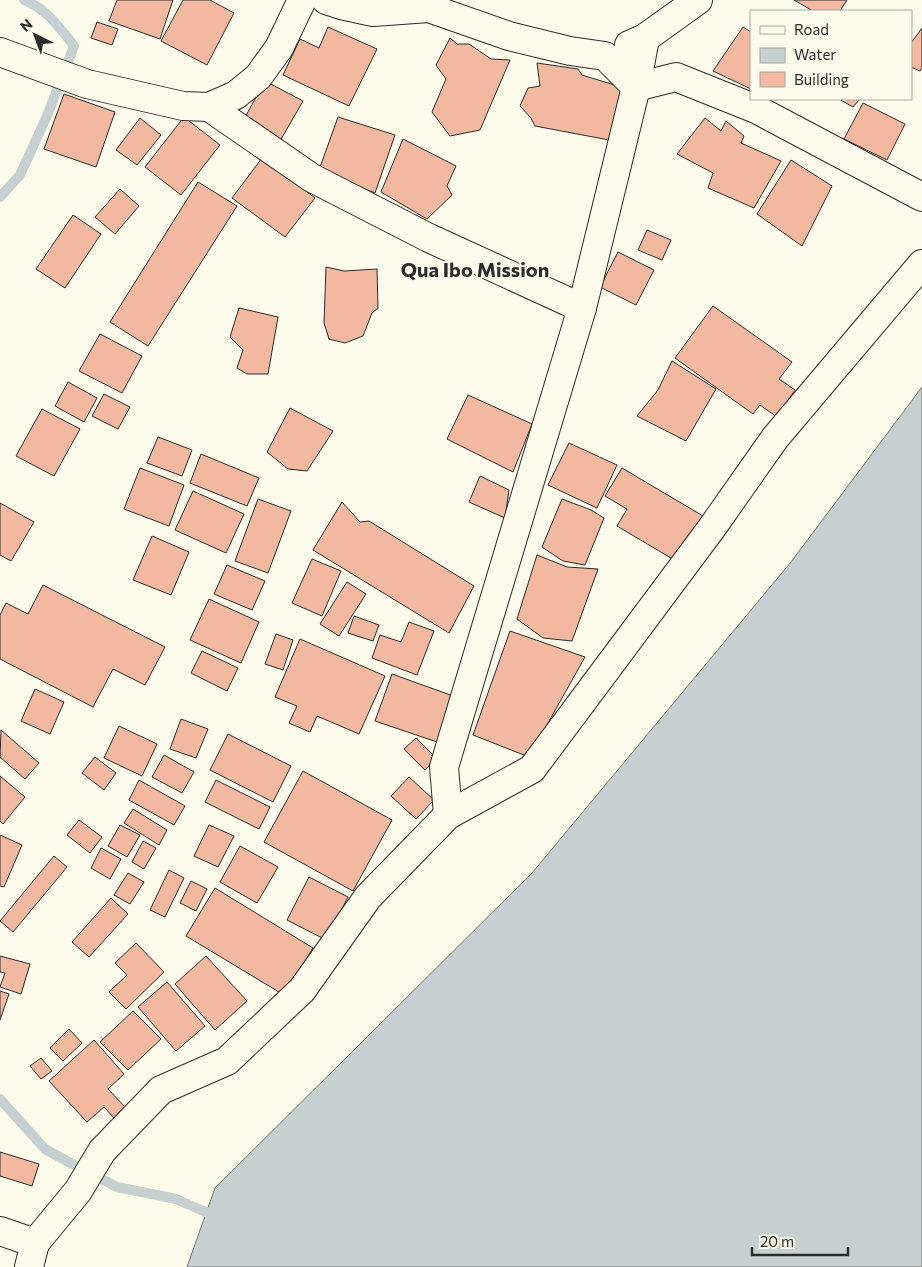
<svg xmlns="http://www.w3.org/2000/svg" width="922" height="1267" font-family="Commissioner,sans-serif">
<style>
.water{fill:#c7d0d0;stroke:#74746e}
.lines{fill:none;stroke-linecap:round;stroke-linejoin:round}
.stream{stroke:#c7d0d0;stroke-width:10}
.building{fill:#f2b8a0;stroke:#2b2b2b}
.minor-casing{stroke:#2b2b2b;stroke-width:30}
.minor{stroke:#fdfbea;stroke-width:28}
.labels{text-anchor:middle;stroke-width:4;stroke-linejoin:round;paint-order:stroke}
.quarter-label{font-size:20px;font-weight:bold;fill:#2b2b2b;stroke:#fdfbea}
</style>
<rect width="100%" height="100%" fill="#fdfbea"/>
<!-- water -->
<polygon class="water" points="922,387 922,1267 187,1267 215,1188 532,873 791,562"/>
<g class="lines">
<!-- stream -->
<g class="stream">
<path d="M0,197L20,175L47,116L74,46C60,28 46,8 24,0"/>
<polyline points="0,1099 45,1149 65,1160 117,1187 176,1199 217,1217"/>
</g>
</g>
<!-- building -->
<g class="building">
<polygon points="117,0 173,0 160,39 109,21"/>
<polygon points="183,0 210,0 234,13 207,65 161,41"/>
<polygon points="794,0 847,0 840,11 813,11"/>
<polygon points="97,22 118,29 112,45 91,38"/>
<polygon points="328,27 377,49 349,106 283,75 300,39 319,48"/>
<polygon points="743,27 751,32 751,89 713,71"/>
<polygon points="922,28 922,68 920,71 911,67 911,43"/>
<polygon points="450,38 457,44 469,44 491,59 510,60 480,130 450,136 432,112 446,79 436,65"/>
<polygon points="537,63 578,69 582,75 624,88 609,140 535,126 531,118 520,106 528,88 540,86"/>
<polygon points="265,81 303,101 280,141 243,121"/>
<polygon points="64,94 115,112 96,167 44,149"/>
<polygon points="839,99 860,99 853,107"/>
<polygon points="863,103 905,124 887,160 844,139"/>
<polygon points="184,117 220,145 181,195 145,167"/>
<polygon points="338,117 395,135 375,193 319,170"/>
<polygon points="140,118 161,135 137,165 116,150"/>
<polygon points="705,118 721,131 726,121 744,136 741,143 781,161 754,208 708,188 713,173 677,154"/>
<polygon points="403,139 456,166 447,186 452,195 427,219 381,192"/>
<polygon points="262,158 315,198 285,237 232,198"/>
<polygon points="791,160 832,186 802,246 757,214"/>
<polygon points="198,182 237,206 148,346 110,322"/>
<polygon points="120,189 139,206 115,234 95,217"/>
<polygon points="73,215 101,234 65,288 36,269"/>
<polygon points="647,230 671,240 662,260 638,250"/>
<polygon points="618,252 654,270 636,305 600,287"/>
<polygon points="326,267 344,271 377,269 378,308 372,313 363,336 345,343 329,339 324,323"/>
<polygon points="713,306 792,362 779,379 795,390 777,417 760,405 753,414 675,358"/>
<polygon points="239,308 278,317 268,374 247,374 237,368 243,350 230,337"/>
<polygon points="100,334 142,356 122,393 79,371"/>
<polygon points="672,361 716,389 686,441 637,416 658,390"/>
<polygon points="68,382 97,398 84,422 55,406"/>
<polygon points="104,394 130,407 118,429 92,416"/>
<polygon points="468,395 532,424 513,472 447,439"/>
<polygon points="290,408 333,431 307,471 288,469 267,452"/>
<polygon points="42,409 80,429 54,476 16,456"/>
<polygon points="158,437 192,450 182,476 147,463"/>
<polygon points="569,443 617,465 597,508 548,485"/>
<polygon points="201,454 259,478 247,506 190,483"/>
<polygon points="140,468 184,485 169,526 124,509"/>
<polygon points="622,468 703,516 676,561 617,526 627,509 605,496"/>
<polygon points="480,476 509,490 505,518 469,502"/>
<polygon points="193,491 244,514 226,553 175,530"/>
<polygon points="258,499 291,511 268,573 235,561"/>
<polygon points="562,499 591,510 604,518 585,565 563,561 542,547"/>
<polygon points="342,502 360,522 369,521 474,586 449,633 313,550"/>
<polygon points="0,503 34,522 11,561 0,555"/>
<polygon points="152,536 189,552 171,595 133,580"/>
<polygon points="537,555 567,567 598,569 572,641 543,638 517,619"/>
<polygon points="312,559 341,571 322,616 292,603"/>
<polygon points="227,565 265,581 252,610 214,594"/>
<polygon points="347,582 366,594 339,636 320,624"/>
<polygon points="43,585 165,647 145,685 113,669 93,707 0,659 0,615 6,603 28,614"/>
<polygon points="209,599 259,622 241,663 190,640"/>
<polygon points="354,616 379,625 373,641 348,633"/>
<polygon points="409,622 434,631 417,675 372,658 380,635 401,642"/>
<polygon points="510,631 585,657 529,757 473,735"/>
<polygon points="276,634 293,640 283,670 265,664"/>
<polygon points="300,639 385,676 359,734 317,716 310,732 289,723 297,706 275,697"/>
<polygon points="202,651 238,668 227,691 191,673"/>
<polygon points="392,674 456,697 440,743 375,721"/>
<polygon points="35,689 64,702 50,734 21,721"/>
<polygon points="181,719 208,729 196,758 170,749"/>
<polygon points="119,726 157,744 142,776 104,758"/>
<polygon points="1,730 39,763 25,779 0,757"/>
<polygon points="228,734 291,766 273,802 210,770"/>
<polygon points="416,738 436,758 425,770 404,749"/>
<polygon points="164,755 194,772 182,793 152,777"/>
<polygon points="95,757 116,773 104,790 82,773"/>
<polygon points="303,771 392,820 353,891 264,842"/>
<polygon points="0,776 25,797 3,824 0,821"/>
<polygon points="409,777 434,800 416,819 391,796"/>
<polygon points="139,780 185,806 174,825 129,800"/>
<polygon points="216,780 270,807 259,829 205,802"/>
<polygon points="133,809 167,830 159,845 124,823"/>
<polygon points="79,820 102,837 90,853 67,835"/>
<polygon points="120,825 140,835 127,857 108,846"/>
<polygon points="209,825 234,836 218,867 194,856"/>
<polygon points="0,835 22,845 4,887 0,886"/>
<polygon points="143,841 156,848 144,869 132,862"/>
<polygon points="240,846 278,867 257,903 220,882"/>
<polygon points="101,848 121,859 110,879 91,868"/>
<polygon points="54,856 67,867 13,932 0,921"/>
<polygon points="169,870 184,878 165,917 150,910"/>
<polygon points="128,873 144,882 130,904 114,895"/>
<polygon points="309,877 348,897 326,940 287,920"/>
<polygon points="191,881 207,889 196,911 180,903"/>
<polygon points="215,888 313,948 284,995 186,936"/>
<polygon points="111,898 128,914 89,957 72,942"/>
<polygon points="136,943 164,972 126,1009 109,992 127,975 115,963"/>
<polygon points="0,956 30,964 21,994 0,987 5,973 0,972"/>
<polygon points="206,956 247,1001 215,1030 175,984"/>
<polygon points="167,982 205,1026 176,1051 138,1007"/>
<polygon points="0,991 9,994 0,1020"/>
<polygon points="133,1011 161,1039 128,1070 100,1042"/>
<polygon points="69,1029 82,1043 63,1061 50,1048"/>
<polygon points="94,1040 124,1074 108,1089 125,1107 114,1118 104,1107 87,1122 49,1081"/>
<polygon points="41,1058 52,1071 41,1079 30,1066"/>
<polygon points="0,1152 39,1164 32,1186 0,1176"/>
</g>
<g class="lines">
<!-- minor casing -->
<g class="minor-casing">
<g id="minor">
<polyline points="326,0 341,5 373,12 429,8 509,36 570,51 605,56 636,87 676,77 756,109 922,197"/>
<polyline points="629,45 645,38 698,0"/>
<polyline points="0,52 87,84 183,106 209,107 236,95 258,77 279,48 302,0"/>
<polyline points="209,107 312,178 429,238 582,308"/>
<polyline points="448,815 444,767 582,308 636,87 645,38"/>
<polyline points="0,1231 35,1243 29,1267"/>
<polyline points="35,1243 78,1191 102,1151 161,1090 227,1061 302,990 368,897 448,815 532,769 711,529 775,438 922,264"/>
</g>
</g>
<!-- minor -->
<use href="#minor" class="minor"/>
</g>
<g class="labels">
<!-- quarter labels -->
<g class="quarter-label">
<text x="475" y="277">Qua Ibo Mission</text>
</g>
</g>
<!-- legend -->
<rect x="750" y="10" width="162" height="90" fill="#fdfbea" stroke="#a9a89e"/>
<rect x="760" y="26" width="25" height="8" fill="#fdfbea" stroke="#a9a89e"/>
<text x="794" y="35" font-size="15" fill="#2b2b2b">Road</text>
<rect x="760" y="48" width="25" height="15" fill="#c7d0d0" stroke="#a9a89e"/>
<text x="794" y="60" font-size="15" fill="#2b2b2b">Water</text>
<rect x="760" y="72" width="25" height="15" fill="#f2b8a0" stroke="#a9a89e"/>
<text x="794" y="85" font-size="15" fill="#2b2b2b">Building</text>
<!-- north arrow -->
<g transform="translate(35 35) rotate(318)" stroke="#fdfbea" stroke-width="4" paint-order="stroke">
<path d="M0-4L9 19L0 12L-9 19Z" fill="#2b2b2b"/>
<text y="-8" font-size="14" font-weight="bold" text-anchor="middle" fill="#2b2b2b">N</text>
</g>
<!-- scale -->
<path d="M752 1247v8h96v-8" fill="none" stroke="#2b2b2b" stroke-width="2.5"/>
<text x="760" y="1247" font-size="15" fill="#2b2b2b" stroke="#fdfbea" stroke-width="4" paint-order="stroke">20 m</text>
</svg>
